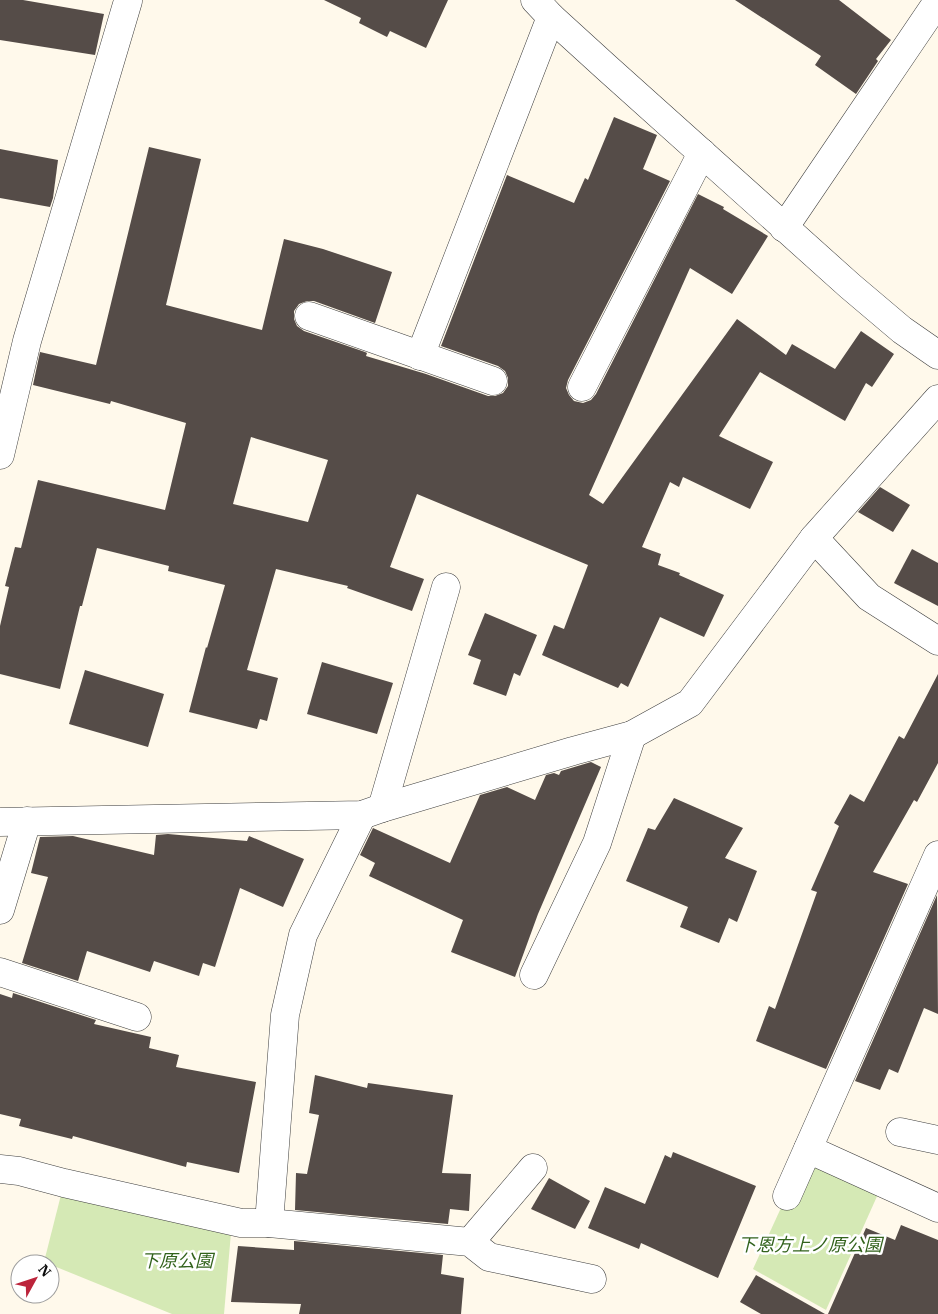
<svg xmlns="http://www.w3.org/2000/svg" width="938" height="1314" font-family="'IBM Plex Serif','Noto Sans JP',serif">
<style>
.green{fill:#d5e9b5}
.building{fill:#554c48;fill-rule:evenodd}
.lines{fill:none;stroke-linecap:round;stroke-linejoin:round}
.minor-casing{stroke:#3f3f3f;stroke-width:29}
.minor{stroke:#fff;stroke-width:28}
.labels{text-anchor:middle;stroke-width:5;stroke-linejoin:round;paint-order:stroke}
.park-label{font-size:18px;font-style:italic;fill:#33631d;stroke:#fff}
</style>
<rect width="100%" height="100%" fill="#fff9eb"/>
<!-- green -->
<g class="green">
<polygon points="808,1149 883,1183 826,1310 753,1269"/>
<polygon points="64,1183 232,1221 224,1314 172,1314 44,1262"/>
</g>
<!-- building -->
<g class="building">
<polygon points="0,0 23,0 104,14 95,55 0,40"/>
<polygon points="324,0 448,0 426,48 390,31 387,37 359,23 361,18"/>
<polygon points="735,0 839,0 891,40 876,59 878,61 856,94 815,65 821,56"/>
<path d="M614,117L657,135L643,169L670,181L568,380L566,388L569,395L574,401L583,403L591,400L596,394L698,194L724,207L723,209L768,236L732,294L690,268L589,495L603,504L737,319L786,355L792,344L835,369L861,331L894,354L872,387L866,383L845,421L760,372L719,436L773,462L750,509L683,477L679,487L670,482L642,547L661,554L658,565L680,573L679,575L724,595L704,637L660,617L628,687L621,683L618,688L542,655L554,625L564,629L588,565L417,494L390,567L424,579L412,611L347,588L348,586L276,569L247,670L278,678L267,721L260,719L257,729L189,712L206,647L207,648L225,585L168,571L169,566L97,548L82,606H80L60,689L0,674V626L9,587L5,586L15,547L21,548L38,480L165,510L186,423L111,401L110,404L33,385L40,352L96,365L149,147L201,159L166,305L262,330L284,239L323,249L392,272L375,323L314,301H307L299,304L294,311V319L297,326L304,331L365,352L367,353L366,356L426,374L488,396H495L503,393L508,386V378L505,371L498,366L441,346L507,175L574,203L585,178L588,180ZM251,437L328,460L308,522L233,504Z"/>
<polygon points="0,149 58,160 53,198 50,207 0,198"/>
<polygon points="880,487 910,505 893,532 858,512"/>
<polygon points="912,549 938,563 938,606 894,583"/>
<polygon points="485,613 537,635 520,676 514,673 506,696 473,684 481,660 468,655"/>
<polygon points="322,662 393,683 377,734 307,714"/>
<polygon points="85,670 164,694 148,747 69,724"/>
<polygon points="938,674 938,763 917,802 914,800 873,872 908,884 826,1069 756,1041 769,1006 775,1009 817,892 811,890 839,826 834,823 850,794 864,802 899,736 904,739"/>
<polygon points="591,762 601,767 538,914 515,977 451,952 463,920 369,876 375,863 360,855 373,828 450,863 480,795 507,787 535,800 546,775 554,773 559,775 561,771"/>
<polygon points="674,798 743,828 725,858 757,871 737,922 729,918 719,943 680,927 688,907 626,881 648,828 655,830"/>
<polygon points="168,834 247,841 249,836 304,859 283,907 240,888 215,967 203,963 199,976 154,961 150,972 87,951 78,981 22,963 48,877 31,873 40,837 73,836 154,855 156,835"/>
<polygon points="937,895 938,1014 924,1008 898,1073 889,1069 880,1090 855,1081"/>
<polygon points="13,993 96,1020 94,1024 151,1037 149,1048 179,1055 176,1067 256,1082 239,1173 187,1162 186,1167 73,1136 72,1139 19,1126 21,1119 0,1114 0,994 12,998"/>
<polygon points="315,1075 367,1088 368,1083 453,1095 442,1173 471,1174 469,1211 450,1209 448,1224 295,1210 296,1173 307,1174 319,1115 309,1113"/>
<polygon points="673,1152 756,1186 718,1278 641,1243 639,1249 588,1228 605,1187 645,1204 665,1155 671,1158"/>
<polygon points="549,1178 590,1201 575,1229 531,1209"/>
<polygon points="901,1225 938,1240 938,1314 828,1314 866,1228 895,1240"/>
<polygon points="294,1241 443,1255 441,1274 464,1278 461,1314 299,1314 301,1304 231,1302 238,1246 294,1250"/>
<polygon points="756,1275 825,1314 761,1314 740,1302"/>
</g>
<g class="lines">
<!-- minor casing -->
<g class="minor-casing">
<g id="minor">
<polyline points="535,0 551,17 607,68 850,286 902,330 938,355"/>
<polyline points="784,228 938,1"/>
<polyline points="309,316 493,381"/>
<polyline points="420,356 551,17"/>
<polyline points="582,387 702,153"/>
<polyline points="0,455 27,341 128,1"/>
<polyline points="814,538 869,597 938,641"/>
<polyline points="382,808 446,587"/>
<polyline points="0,822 362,815 382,808 573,751 632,735 690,703 814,538 938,399"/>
<polyline points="0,910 27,821"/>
<polyline points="0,972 137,1017"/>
<polyline points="534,975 597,843 632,735"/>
<polyline points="900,1132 938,1140"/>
<polyline points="808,1149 938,1208"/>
<polyline points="0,1169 19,1171 64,1183 241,1223 269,1223 470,1242 489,1257 592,1279"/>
<polyline points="787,1196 938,855"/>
<polyline points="269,1223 285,1015 303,935 362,815"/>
<polyline points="470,1242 533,1168"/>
</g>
</g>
<!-- minor -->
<use href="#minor" class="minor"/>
</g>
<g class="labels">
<!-- park labels -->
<g class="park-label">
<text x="810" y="1251">下恩方上ノ原公園</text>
<text x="177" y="1267">下原公園</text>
</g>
</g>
<!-- north arrow -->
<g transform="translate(35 1279) rotate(50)"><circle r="24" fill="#ffffff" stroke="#9e9e9e"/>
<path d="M0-4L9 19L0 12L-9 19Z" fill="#bc243b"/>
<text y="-8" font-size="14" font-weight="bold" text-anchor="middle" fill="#0c0c0c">N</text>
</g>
</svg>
